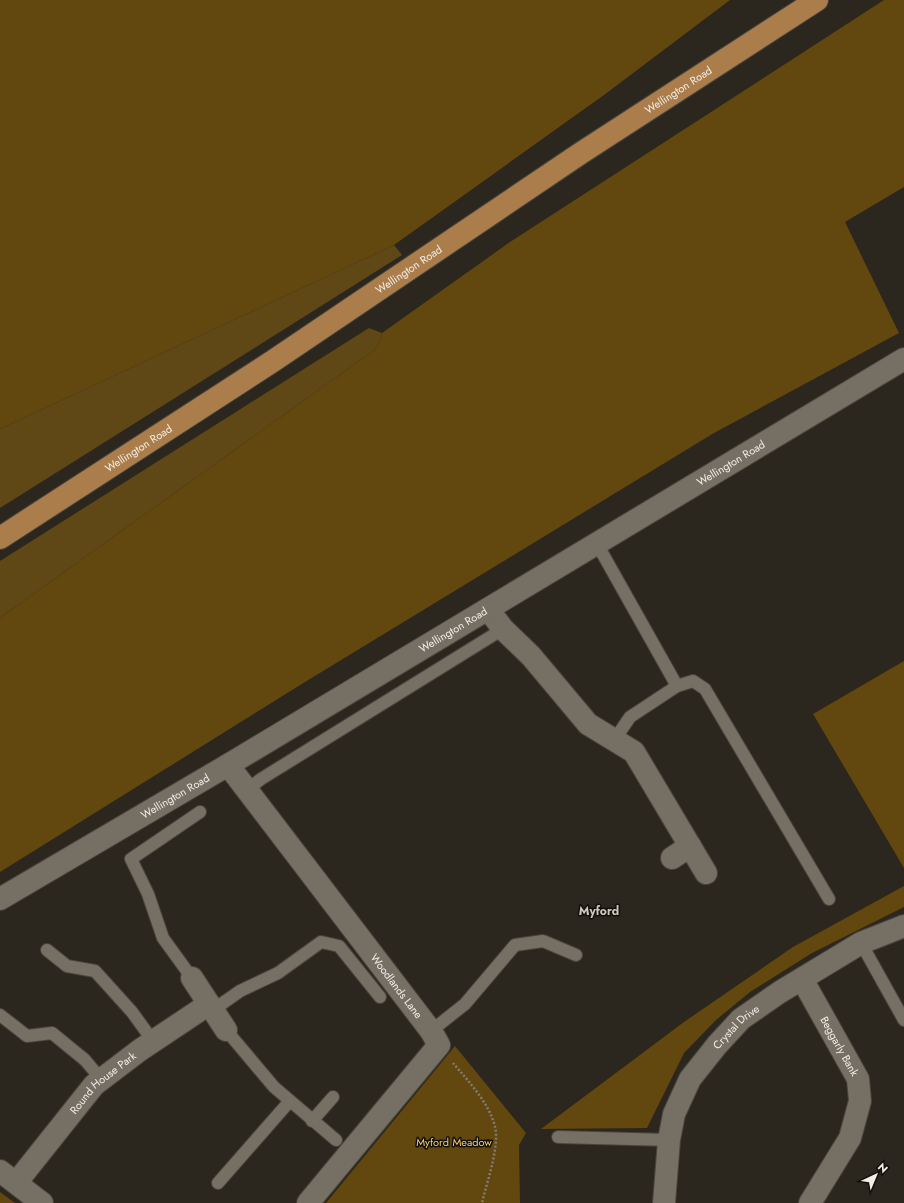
<svg xmlns="http://www.w3.org/2000/svg" width="904" height="1203" font-family="Jost,sans-serif">
<style>
.green{fill:#62470e}
.forest{fill:#604716}
.lines{fill:none;stroke-linecap:round;stroke-linejoin:round}
.service-casing{stroke:#49453e;stroke-width:14}
.minor-casing{stroke:#49453e;stroke-width:24}
.primary-casing{stroke:#49453e;stroke-width:24}
.path{stroke:#817d75;stroke-width:2.5;stroke-dasharray:2 2;stroke-linecap:butt}
.service{stroke:#756f64;stroke-width:12}
.minor{stroke:#756f64;stroke-width:22}
.primary{stroke:#aa7d4b;stroke-width:22}
.labels{text-anchor:middle;stroke-width:3;stroke-linejoin:round;paint-order:stroke}
.street-label{font-size:11px;fill:#f1eee8;stroke:#12100c}
.park-label{font-size:11px;fill:#fdcd74;stroke:#12100c}
.neighbourhood-label{font-size:12px;font-weight:bold;fill:#cec7bc;stroke:#12100c}
</style>
<rect width="100%" height="100%" fill="#2c271e"/>
<!-- green -->
<g class="green">
<polygon points="0,0 730,0 604,95 394,245 0,429"/>
<polygon points="884,0 904,0 904,187 845,222 899,333 714,433 305,682 0,872 0,618 377,348 382,333 510,242"/>
<polygon points="904,661 904,868 813,714"/>
<polygon points="904,886 904,907 812,953 750,992 716,1020 684,1053 647,1128 541,1129 684,1022 793,947"/>
<polygon points="455,1046 526,1133 519,1145 520,1203 326,1203"/>
<polygon points="0,1192 15,1203 0,1203"/>
</g>
<!-- forest -->
<g class="forest">
<polygon points="394,245 402,255 0,508 0,429"/>
<polygon points="369,328 382,333 377,348 0,618 0,561"/>
</g>
<g class="lines">
<!-- service casing -->
<g class="service-casing">
<g id="service">
<polyline points="596,542 677,686"/>
<polyline points="615,739 630,717 677,686 693,681 705,689 829,899"/>
<polyline points="247,790 261,779 503,629"/>
<polyline points="861,943 904,1020"/>
<polyline points="47,950 67,966 95,971 132,1012 153,1041"/>
<polyline points="192,978 163,938 148,894 131,859 200,812"/>
<polyline points="213,1010 240,991 278,973 321,942 339,946 380,997"/>
<polyline points="0,1015 27,1036 52,1033 85,1060 101,1079"/>
<polyline points="226,1030 274,1087 336,1140"/>
<polyline points="431,1031 465,1004 515,945 543,941 576,955"/>
<polyline points="312,1121 333,1097"/>
<polyline points="558,1137 669,1140"/>
<polyline points="218,1183 289,1102"/>
</g>
</g>
<!-- minor casing -->
<g class="minor-casing">
<g id="minor">
<polyline points="488,609 503,629 531,656 588,724 634,752 706,873"/>
<path id="s1" d="M228,765L431,1031L439,1045L308,1203"/>
<polyline points="672,858 690,846"/>
<path id="s2" d="M0,899L228,765L904,359"/>
<polyline points="192,978 226,1030"/>
<path id="s3" d="M802,979L858,1079L860,1101L850,1138L810,1203"/>
<polyline points="0,1171 42,1203"/>
<path id="s4" d="M16,1183L94,1085L140,1050L209,1004"/>
<path id="s5" d="M664,1203L669,1140L674,1114L690,1079L717,1045L741,1019L780,992L861,943L904,926"/>
</g>
</g>
<!-- primary casing -->
<g class="primary-casing">
<g id="primary">
<path id="s6" d="M0,538L273,361L581,153L817,0"/>
</g>
</g>
<!-- path -->
<path class="path" d="M453,1063C469,1082 498,1112 496,1139C495,1160 487,1182 482,1203"/>
<!-- service -->
<use href="#service" class="service"/>
<!-- minor -->
<use href="#minor" class="minor"/>
<!-- primary -->
<use href="#primary" class="primary"/>
</g>
<g class="labels">
<!-- street labels -->
<g class="street-label">
<text dy="4" stroke="none"><textPath href="#s6" startOffset="813">Wellington Road</textPath></text>
<text dy="4" stroke="none"><textPath href="#s6" startOffset="489">Wellington Road</textPath></text>
<text dy="4" stroke="none"><textPath href="#s6" startOffset="165">Wellington Road</textPath></text>
<text dy="4" stroke="none"><textPath href="#s2" startOffset="851">Wellington Road</textPath></text>
<text dy="4" stroke="none"><textPath href="#s2" startOffset="527">Wellington Road</textPath></text>
<text dy="4" stroke="none"><textPath href="#s2" startOffset="203">Wellington Road</textPath></text>
<text dy="4" stroke="none"><textPath href="#s1" startOffset="278">Woodlands Lane</textPath></text>
<text dy="4" stroke="none"><textPath href="#s5" startOffset="198">Crystal Drive</textPath></text>
<text dy="4" stroke="none"><textPath href="#s3" startOffset="77">Beggarly Bank</textPath></text>
<text dy="4" stroke="none"><textPath href="#s4" startOffset="133">Round House Park</textPath></text>
</g>
<!-- park labels -->
<g class="park-label">
<text x="454" y="1146">Myford Meadow</text>
</g>
<!-- neighbourhood labels -->
<g class="neighbourhood-label">
<text x="599" y="915">Myford</text>
</g>
</g>
<!-- north arrow -->
<g transform="translate(876 1175) rotate(44)" stroke="#12100c" stroke-width="3" paint-order="stroke">
<path d="M0-3L7 15L0 10L-7 15Z" fill="#f1eee8"/>
<text y="-6" font-size="11" font-weight="bold" text-anchor="middle" fill="#f1eee8">N</text>
</g>
</svg>
